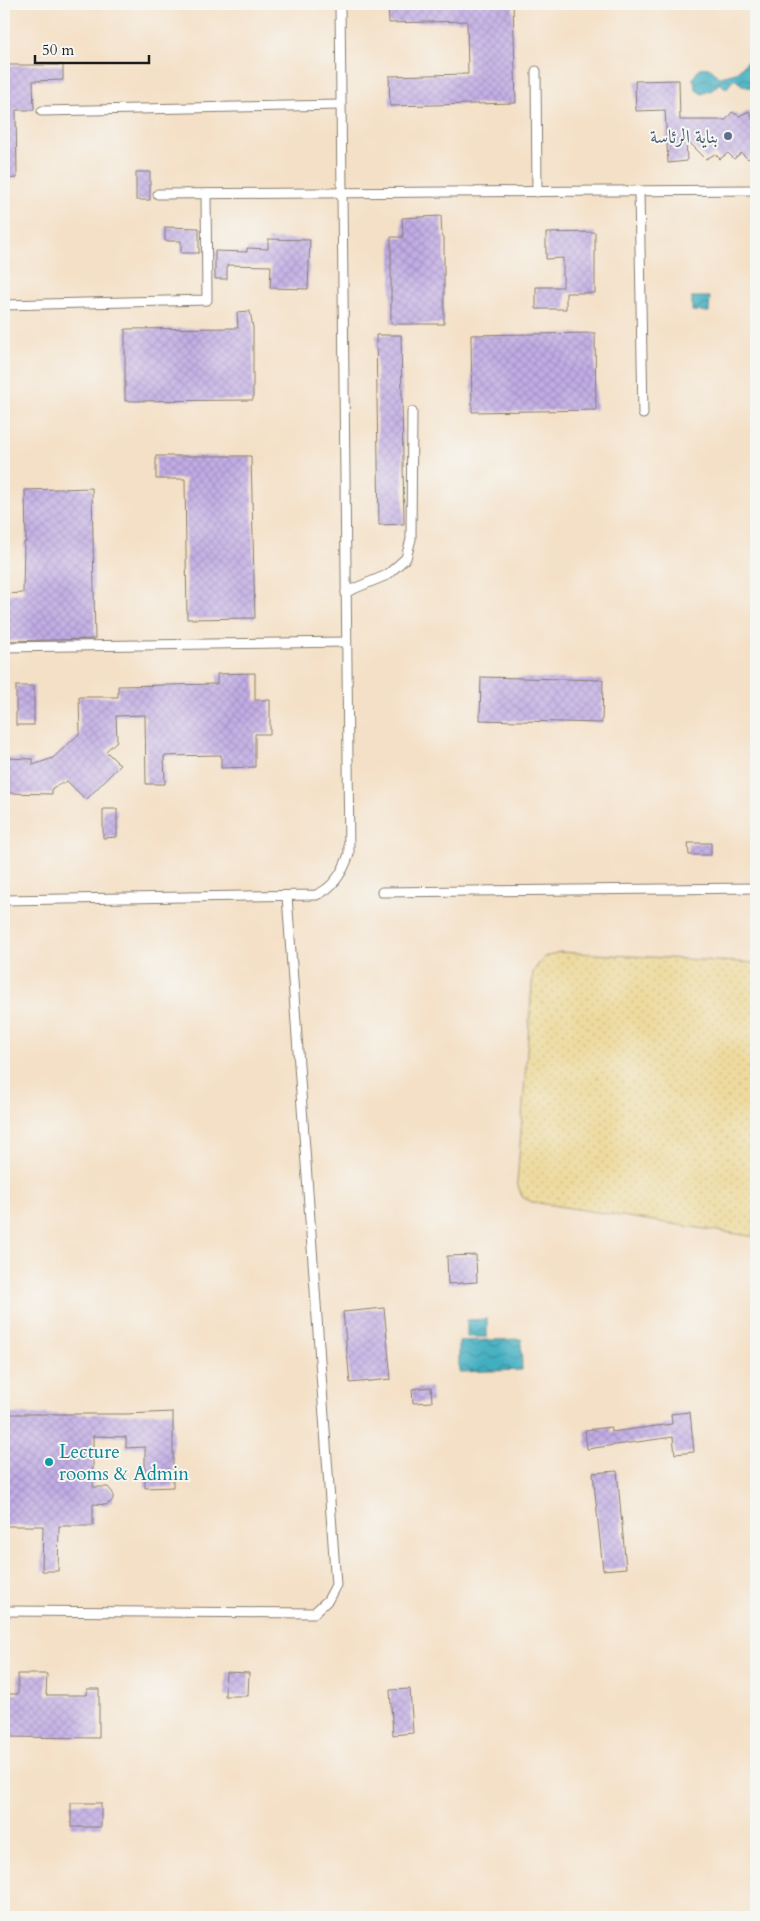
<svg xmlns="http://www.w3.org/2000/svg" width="760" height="1921" font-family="Cardo,Amiri,serif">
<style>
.sand{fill:url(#sand-dots);stroke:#857b5d}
.water{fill:url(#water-waves);stroke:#30666e}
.building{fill:url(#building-cross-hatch)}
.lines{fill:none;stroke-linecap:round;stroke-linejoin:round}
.service-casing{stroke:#887e71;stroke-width:11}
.service{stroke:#fff;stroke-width:9}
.service-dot{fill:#5c6f8a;stroke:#f6f6f2;stroke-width:2}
.culture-dot{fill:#0f9aa8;stroke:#f6f6f2;stroke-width:2}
.labels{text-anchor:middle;stroke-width:4;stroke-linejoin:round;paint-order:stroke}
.service-label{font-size:19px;fill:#4e5e75;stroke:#f6f6f2;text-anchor:end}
.culture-label{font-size:19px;fill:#0d838f;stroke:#f6f6f2;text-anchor:start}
</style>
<defs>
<pattern id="sand-dots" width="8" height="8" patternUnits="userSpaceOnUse" patternTransform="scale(1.25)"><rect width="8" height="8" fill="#eeda9e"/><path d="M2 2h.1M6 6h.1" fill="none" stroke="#ccba88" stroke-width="1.8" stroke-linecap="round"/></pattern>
<pattern id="water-waves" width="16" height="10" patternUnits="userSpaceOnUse" patternTransform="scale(1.25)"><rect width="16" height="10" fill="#43afc1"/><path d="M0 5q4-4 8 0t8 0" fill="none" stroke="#378e9c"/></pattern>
<pattern id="building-cross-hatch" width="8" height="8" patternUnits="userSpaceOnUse" patternTransform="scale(1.25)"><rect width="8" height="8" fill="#c1ace4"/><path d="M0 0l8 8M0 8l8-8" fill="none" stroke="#a593c3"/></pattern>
</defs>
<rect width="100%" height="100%" fill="#f6f6f2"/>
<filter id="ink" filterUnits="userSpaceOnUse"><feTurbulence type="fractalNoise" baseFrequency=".02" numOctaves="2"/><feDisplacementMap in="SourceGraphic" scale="10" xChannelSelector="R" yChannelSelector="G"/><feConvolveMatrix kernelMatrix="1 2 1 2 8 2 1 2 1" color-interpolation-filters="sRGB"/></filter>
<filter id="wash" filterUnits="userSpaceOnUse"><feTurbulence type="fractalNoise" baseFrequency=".0096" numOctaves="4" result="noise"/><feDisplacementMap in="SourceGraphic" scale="20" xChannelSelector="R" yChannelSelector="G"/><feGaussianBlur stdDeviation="1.12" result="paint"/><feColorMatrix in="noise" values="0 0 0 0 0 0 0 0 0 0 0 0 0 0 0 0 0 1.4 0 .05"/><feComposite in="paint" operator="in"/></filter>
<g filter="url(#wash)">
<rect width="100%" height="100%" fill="#f4e0c6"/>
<!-- sand -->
<polygon class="sand" points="559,952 756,963 756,1237 532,1202 522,1197 517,1183 533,972 543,958"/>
<!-- water -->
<g class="water">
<path d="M748,60L756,66V85C746,91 742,84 734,79L726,89L720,83L712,90L702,94L696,90L693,78L700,68C709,66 713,70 718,77C721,77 732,74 736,73Z"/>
<polygon points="692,297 710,297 709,312 692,311"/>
<polygon points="487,1319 487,1337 467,1337 467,1320"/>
<polygon points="521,1339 522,1370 459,1372 459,1341"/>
</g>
<g id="blocks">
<!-- building -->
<g class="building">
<polygon points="388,4 513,4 516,103 390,106 389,76 468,74 467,21 389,23"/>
<polygon points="4,65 63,65 63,80 33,81 34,110 16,110 17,178 4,179"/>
<polygon points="679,80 680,120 726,120 732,112 739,116 749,111 753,119 756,119 756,151 748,159 741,153 734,159 728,153 720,159 715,154 706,159 686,139 687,161 668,163 665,110 636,111 635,81"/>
<rect x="136" y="172" width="14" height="28"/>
<polygon points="441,216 442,237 444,237 444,324 391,324 391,237 403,237 402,218"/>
<polygon points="165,227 199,228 199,253 181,253 181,241 165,241"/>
<polygon points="595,232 595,293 566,293 566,309 536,309 536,287 563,287 563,258 546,259 546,233"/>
<polygon points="268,239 310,240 308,289 270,288 271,266 227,265 227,279 215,279 215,251 247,252 247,248 268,249"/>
<polygon points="250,311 253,328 253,400 125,401 125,329 238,328 237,312"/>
<polygon points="595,333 596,410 472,412 471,335"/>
<polygon points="376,335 401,335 404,524 379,525"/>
<polygon points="156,456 251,456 255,618 187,619 185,479 156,479"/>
<polygon points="92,488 95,639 4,641 4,594 23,593 24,542 26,542 25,490"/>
<polygon points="255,673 255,700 270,700 270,734 255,734 255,767 221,768 221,755 164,756 165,784 146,784 145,715 116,716 117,741 106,751 120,765 86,800 67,781 52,788 52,794 4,793 4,758 33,759 33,765 53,758 80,733 79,697 118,697 118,686 217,684 217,674"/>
<polygon points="481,677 603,680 602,723 480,720"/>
<rect x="16" y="686" width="18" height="39"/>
<polygon points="103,809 117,809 117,837 103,838"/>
<polygon points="688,843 711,843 711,855 689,855"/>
<polygon points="476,1255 477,1282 448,1284 447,1256"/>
<polygon points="384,1308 391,1379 350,1383 343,1312"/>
<polygon points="431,1387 432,1402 413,1403 412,1389"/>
<polygon points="173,1412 173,1487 145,1488 145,1447 126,1448 126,1437 93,1436 93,1487 108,1487 113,1493 113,1499 111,1502 106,1505 93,1504 93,1526 59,1526 58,1571 42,1571 43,1526 4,1526 4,1414 126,1414"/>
<polygon points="690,1412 694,1452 675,1454 673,1437 587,1449 585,1430 611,1427 611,1432 672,1424 671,1414"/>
<polygon points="617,1471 626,1568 603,1570 593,1473"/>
<polygon points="226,1672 249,1673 248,1696 225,1696"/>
<polygon points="18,1674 47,1674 46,1695 87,1695 87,1689 99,1689 99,1738 4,1737 4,1694 18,1694"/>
<polygon points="410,1689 413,1733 393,1735 390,1690"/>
<rect x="71" y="1803" width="30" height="24"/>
</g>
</g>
</g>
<g filter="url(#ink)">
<use href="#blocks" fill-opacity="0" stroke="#887e71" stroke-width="1"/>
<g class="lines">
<!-- service casing -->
<g class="service-casing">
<g id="service">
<polyline points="536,71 537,192"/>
<polyline points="42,111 341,105"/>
<polyline points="639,191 643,414"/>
<polyline points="158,194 756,190"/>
<polyline points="4,305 207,300 206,194"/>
<polyline points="346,592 387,575 406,558 411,539 412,412"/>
<polyline points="4,647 346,642"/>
<polyline points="382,892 756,888"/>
<path d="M4,900L316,895C334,888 343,872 349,854L340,4"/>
<polyline points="4,1611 314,1613 328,1600 336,1585 287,896"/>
</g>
</g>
<!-- service -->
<use href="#service" class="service"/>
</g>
</g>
<!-- markers -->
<circle class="service-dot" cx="728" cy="136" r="5"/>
<circle class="culture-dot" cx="49" cy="1462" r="5"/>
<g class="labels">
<!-- service labels -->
<g class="service-label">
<text x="718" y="143">بناية الرئاسة</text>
</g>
<!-- culture labels -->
<g class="culture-label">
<text x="59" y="1458">Lecture<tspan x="59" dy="22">rooms &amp; Admin</tspan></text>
</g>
</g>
<!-- margin -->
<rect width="760" height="1921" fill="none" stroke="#f6f6f2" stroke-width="20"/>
<!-- scale -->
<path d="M35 55v8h114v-8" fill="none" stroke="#1c1c1c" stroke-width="2.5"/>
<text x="42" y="55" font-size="15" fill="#1c1c1c" stroke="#f6f6f2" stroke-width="4" paint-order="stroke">50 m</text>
</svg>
